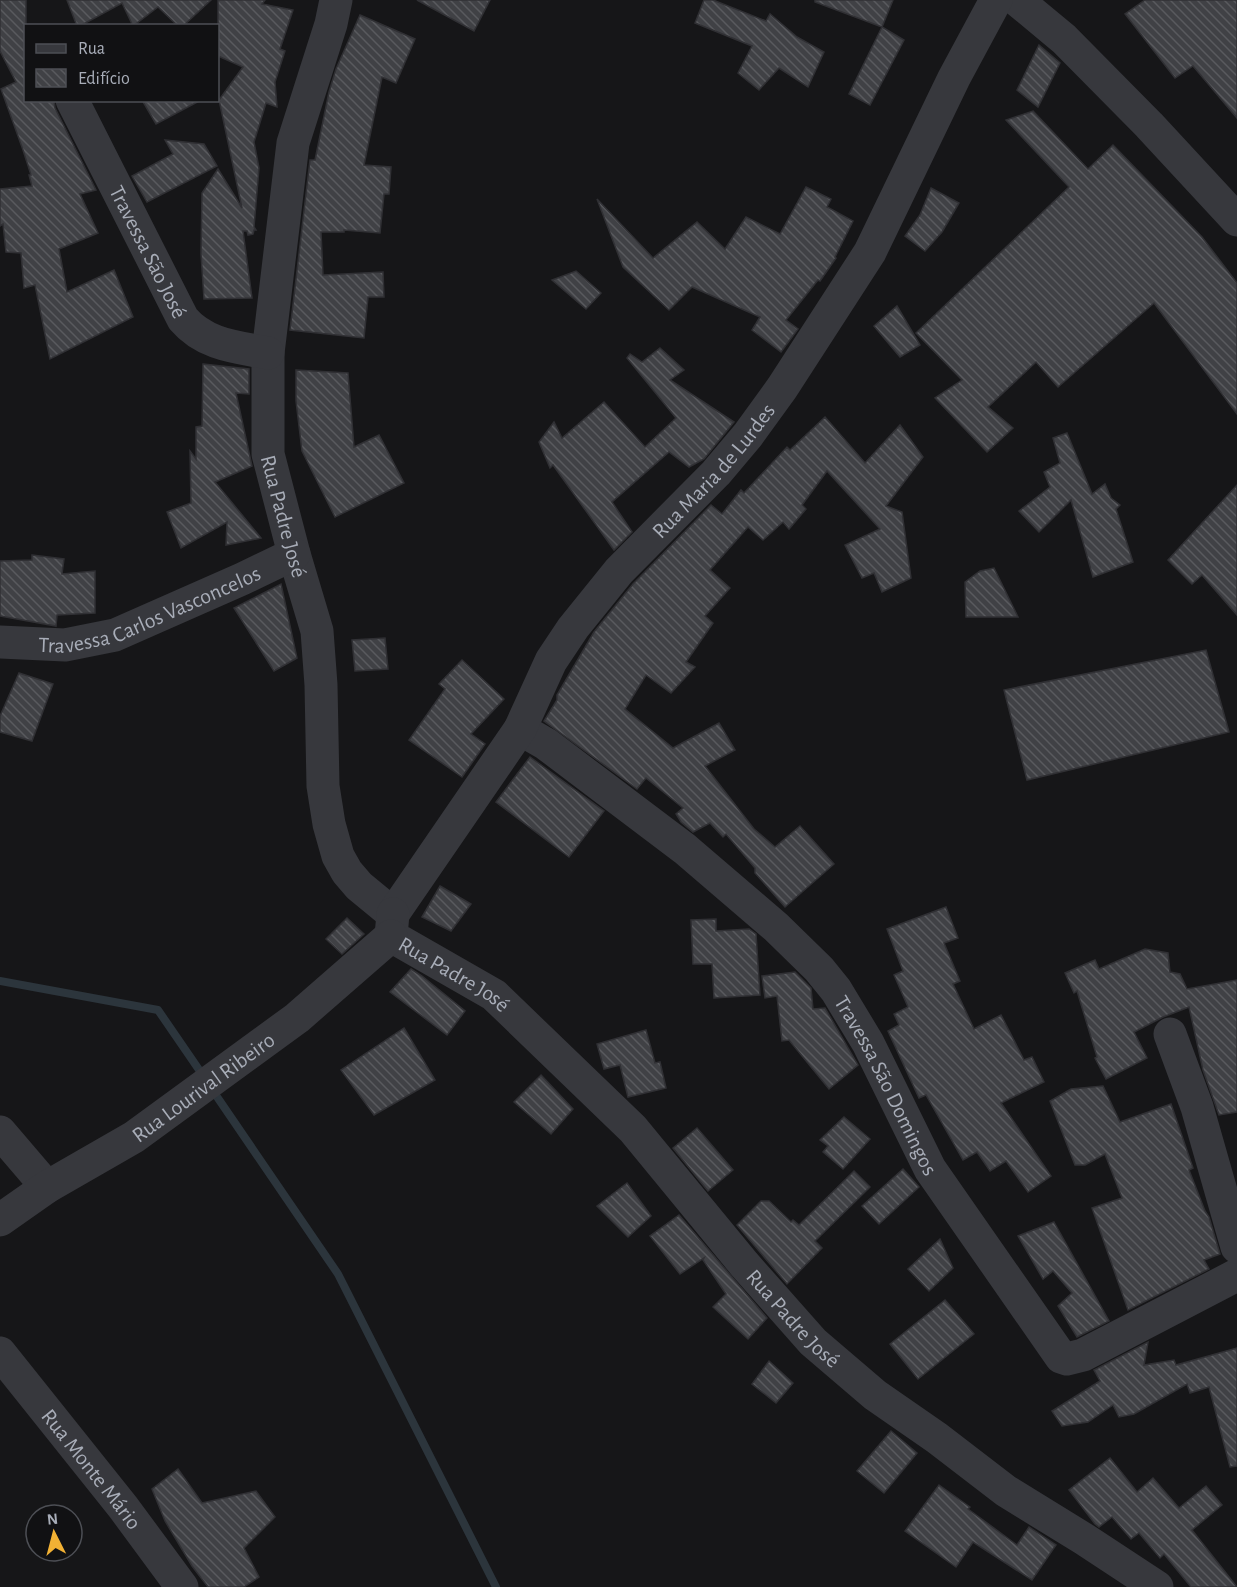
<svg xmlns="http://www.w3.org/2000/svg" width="1237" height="1587" font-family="'Alegreya Sans',sans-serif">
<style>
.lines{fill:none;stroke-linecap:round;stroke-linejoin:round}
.stream{stroke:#2c353c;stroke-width:8}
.building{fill:url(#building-back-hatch);stroke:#303034;stroke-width:1.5}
.minor{stroke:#37383d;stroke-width:33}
.labels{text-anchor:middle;stroke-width:4.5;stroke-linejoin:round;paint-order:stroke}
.street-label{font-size:22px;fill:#a8adb8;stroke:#111113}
</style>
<defs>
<pattern id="building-back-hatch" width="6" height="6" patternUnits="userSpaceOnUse" patternTransform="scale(1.5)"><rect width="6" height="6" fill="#404145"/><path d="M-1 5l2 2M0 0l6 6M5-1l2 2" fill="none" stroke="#595a5e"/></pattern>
</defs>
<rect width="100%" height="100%" fill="#161618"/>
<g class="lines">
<!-- stream -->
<g class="stream">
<polyline points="0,981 158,1010 204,1077"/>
<polyline points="211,1088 338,1274 496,1587"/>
</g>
</g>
<!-- building -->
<g class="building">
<polygon points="0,0 26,0 26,100 54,100 55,108 96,190 80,194 98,233 59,249 67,292 114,270 133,317 50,359 35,285 24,288 21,253 6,252 3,224 0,226 0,189 32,186 29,175 31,175 23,150 1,89 16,82 0,51"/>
<polygon points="67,0 211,0 183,26 178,26 158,7 133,26 122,3 80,26 77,26"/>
<polygon points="218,0 265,0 262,4 293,10 280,49 285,51 275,82 277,107 266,103 254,142 259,168 254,227 256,230 254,230 253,234 248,235 247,231 243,231 252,298 204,299 201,254 202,193 218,169 242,208 219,100 243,67 218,56"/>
<polygon points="417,0 490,0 474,31"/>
<polygon points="704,0 713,0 766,21 770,14 797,37 824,52 808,87 779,68 759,90 738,73 752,46 695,23"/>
<polygon points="815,0 893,0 882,27 815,2"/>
<polygon points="1145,0 1237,0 1237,118 1193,66 1175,78 1125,14"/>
<polygon points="360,15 415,39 396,83 382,77 364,165 391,167 389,194 384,194 380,233 344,230 344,232 321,232 323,275 383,272 384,297 368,297 364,338 290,330 310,160 315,160 329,92 336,69"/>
<polygon points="882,27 904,40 870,105 849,94"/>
<polygon points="1039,45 1060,63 1038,107 1017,90"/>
<polygon points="142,100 201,100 156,124"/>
<polygon points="1033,111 1088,169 1113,145 1202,237 1237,283 1237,414 1154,303 1058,387 1036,362 988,407 1013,428 987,452 935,398 962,380 916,333 1069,187 1006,120"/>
<polygon points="165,140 204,144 217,166 147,202 132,176 173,154"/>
<polygon points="806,187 831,199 827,207 853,221 835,257 836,258 820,281 818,280 786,320 798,329 781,352 752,330 760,317 692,287 669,310 623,267 597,199 653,258 697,222 725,249 746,217 780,234"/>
<polygon points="931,188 959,203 942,232 925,251 905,236 920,215"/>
<polygon points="576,271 601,293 586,309 552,280"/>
<polygon points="897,306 920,345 900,357 874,326"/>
<polygon points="660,348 684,370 670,380 734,422 704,459 689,467 669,452 612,502 632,532 614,550 553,465 550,468 539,442 554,422 562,438 604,402 645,447 676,418 627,358 630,354 642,362"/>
<polygon points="203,364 249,369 249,394 236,393 252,466 215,482 261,538 226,545 227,522 181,548 167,512 191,503 190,451 196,459 196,427 202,426"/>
<polygon points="296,370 348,373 354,447 379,435 404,483 335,517 302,451 296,401"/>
<polygon points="825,417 865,463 900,425 923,457 886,506 902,512 911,578 882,592 874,573 862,578 845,545 880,529 827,471 802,505 806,509 789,529 783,522 763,540 748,527 710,570 730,588 705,616 713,623 686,662 695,667 671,693 646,675 625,709 673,748 719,723 735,750 705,766 754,829 775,847 800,826 834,864 785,907 755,873 755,868 726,834 723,837 710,823 693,832 681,822 676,814 683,808 646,778 637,789 544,721 557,700 557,695 594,632 633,584 711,505 722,514 741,490 744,493 787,447 790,450"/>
<polygon points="1067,433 1092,494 1105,484 1111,498 1120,505 1116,509 1133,562 1093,577 1071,500 1039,532 1019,511 1050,487 1044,472 1060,463 1053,438"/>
<polygon points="1237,485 1237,615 1202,575 1192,584 1168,560"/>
<polygon points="32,555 64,559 62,574 95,571 95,613 57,615 56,626 0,616 0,561 32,560"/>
<polygon points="994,568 1018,617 966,617 965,582 980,571"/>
<polygon points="281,584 297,658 274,671 234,608"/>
<polygon points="385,638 388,669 355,671 352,640"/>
<polygon points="1206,650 1229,732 1027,780 1004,690"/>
<polygon points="462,660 504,699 471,734 485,744 462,777 409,740 445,689 439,684"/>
<polygon points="19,673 53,684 32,741 0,732 0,716"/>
<polygon points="530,757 604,811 569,857 496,802"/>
<polygon points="440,886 471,904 451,931 422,917"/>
<polygon points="946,907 958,938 944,943 960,981 953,984 974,1029 1001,1015 1024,1060 1032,1057 1044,1082 1001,1103 1051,1176 1028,1192 1006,1161 990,1171 977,1152 963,1160 926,1095 919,1098 888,1031 899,1025 894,1014 908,1007 894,975 903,971 887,929"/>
<polygon points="347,918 364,934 342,954 326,939"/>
<polygon points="716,919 716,931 749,929 756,934 760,995 714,998 712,964 693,964 691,920"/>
<polygon points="1145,949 1168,953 1170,972 1180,974 1187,989 1237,980 1237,1112 1219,1115 1203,1070 1189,1007 1163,1017 1134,1032 1147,1058 1106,1079 1095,1058 1097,1057 1077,991 1074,993 1065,973 1095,960 1099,969"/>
<polygon points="411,969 422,976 465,1011 447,1035 390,992"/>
<polygon points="795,972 811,988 813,1009 825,1008 858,1065 829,1089 789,1040 782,1041 777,996 765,998 762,976"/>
<polygon points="404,1028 435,1080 374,1115 341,1070"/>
<polygon points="646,1030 655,1063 660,1062 666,1088 628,1097 620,1065 604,1069 597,1044"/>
<polygon points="541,1075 573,1109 551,1134 514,1102"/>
<polygon points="1103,1086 1120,1122 1171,1104 1193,1168 1189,1170 1205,1211 1209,1217 1220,1254 1204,1260 1209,1269 1128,1310 1092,1208 1122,1198 1105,1154 1085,1165 1075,1165 1050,1101 1071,1089"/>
<polygon points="844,1117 870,1139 843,1169 823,1152 828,1146 820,1140"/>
<polygon points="697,1128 733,1170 708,1191 673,1148"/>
<polygon points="903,1169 919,1187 879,1224 862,1206"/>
<polygon points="854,1171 870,1187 815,1241 822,1248 787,1284 737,1225 761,1201 769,1201 791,1222 793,1220 799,1225"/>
<polygon points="627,1183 651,1216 628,1237 597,1206"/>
<polygon points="679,1215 767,1318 748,1339 713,1307 726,1294 703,1260 704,1258 680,1274 650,1236"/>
<polygon points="1054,1222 1109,1321 1077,1337 1058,1306 1072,1293 1053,1271 1043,1279 1018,1236"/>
<polygon points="940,1239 953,1268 929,1291 908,1269"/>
<polygon points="945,1300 974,1334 918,1379 890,1344"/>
<polygon points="1148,1342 1144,1365 1174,1360 1176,1365 1237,1348 1237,1466 1230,1467 1209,1387 1190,1393 1187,1384 1134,1414 1119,1417 1113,1405 1088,1422 1062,1426 1052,1411 1100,1381 1094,1370"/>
<polygon points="769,1361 793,1383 776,1403 752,1384"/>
<polygon points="891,1431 917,1453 884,1493 857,1471"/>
<polygon points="1110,1458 1137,1492 1153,1478 1179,1508 1206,1486 1222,1505 1192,1530 1237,1587 1191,1587 1164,1554 1160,1558 1139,1533 1131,1539 1112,1517 1099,1527 1095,1524 1069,1490"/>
<polygon points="178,1469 202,1503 256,1491 275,1517 244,1548 259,1577 244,1587 208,1587 192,1566 165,1521 152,1489"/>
<polygon points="939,1485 970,1507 968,1509 1017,1545 1029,1527 1056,1545 1032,1580 973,1542 956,1567 905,1531"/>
</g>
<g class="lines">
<!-- minor -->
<g class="minor">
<path id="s1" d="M336,0L331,24L293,143L268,353V454L294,554L317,631L321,685L323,786L329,824L338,856L347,872L359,886L393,914"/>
<polyline points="1017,0 1064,39 1149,125 1237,220"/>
<path id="s2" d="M72,100L183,319C205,345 237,347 268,353"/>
<path id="s3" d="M0,642L65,645L115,635L242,579L294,554"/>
<path id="s4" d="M520,729L546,744L685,849L776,927L819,969L836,990L868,1043L930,1169L1061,1357L1067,1359L1083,1355L1237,1275"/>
<path id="s5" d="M393,914L520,729L551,661L573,628L619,571L716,473L748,435L782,388L870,252L954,78L996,0"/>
<path id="s6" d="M393,914L391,936L494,995L633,1129L744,1264L813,1342L875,1395L937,1438L1006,1491L1084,1539L1157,1587"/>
<polyline points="1170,1034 1197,1107 1237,1247"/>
<polyline points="0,1132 47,1187"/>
<path id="s7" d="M0,1220L47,1187L134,1137L297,1018L391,936"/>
<path id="s8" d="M0,1353L123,1507L182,1587"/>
</g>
</g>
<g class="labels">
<!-- street labels -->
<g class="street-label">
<text dy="8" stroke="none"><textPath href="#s2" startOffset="170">Travessa São José</textPath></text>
<text dy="8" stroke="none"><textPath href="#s5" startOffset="550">Rua Maria de Lurdes</textPath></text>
<text dy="8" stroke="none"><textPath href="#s1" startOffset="526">Rua Padre José</textPath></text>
<text dy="8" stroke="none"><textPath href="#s3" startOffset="156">Travessa Carlos Vasconcelos</textPath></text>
<text dy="8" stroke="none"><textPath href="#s6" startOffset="96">Rua Padre José</textPath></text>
<text dy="8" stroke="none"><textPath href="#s4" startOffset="519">Travessa São Domingos</textPath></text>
<text dy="8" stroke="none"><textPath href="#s7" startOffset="243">Rua Lourival Ribeiro</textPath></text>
<text dy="8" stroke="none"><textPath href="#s6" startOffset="582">Rua Padre José</textPath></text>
<text dy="8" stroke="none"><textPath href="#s8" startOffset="148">Rua Monte Mário</textPath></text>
</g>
</g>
<!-- legend -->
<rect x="24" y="24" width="195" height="78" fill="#111113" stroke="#4d4f55" stroke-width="1.5"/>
<rect x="36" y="44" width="30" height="9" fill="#37383d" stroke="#4d4f55" stroke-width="1.5"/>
<text x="78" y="54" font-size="18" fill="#a8adb8">Rua</text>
<rect x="36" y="69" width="30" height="18" fill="url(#building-back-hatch)" stroke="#4d4f55" stroke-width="1.5"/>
<text x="78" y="84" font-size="18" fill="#a8adb8">Edifício</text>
<!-- north arrow -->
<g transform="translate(54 1533) rotate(354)"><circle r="28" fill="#111113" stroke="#4d4f55" stroke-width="1.5"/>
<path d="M0-4.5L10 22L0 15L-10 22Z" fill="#f2b134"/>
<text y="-9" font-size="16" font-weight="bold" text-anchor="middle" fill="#a8adb8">N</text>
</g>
</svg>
